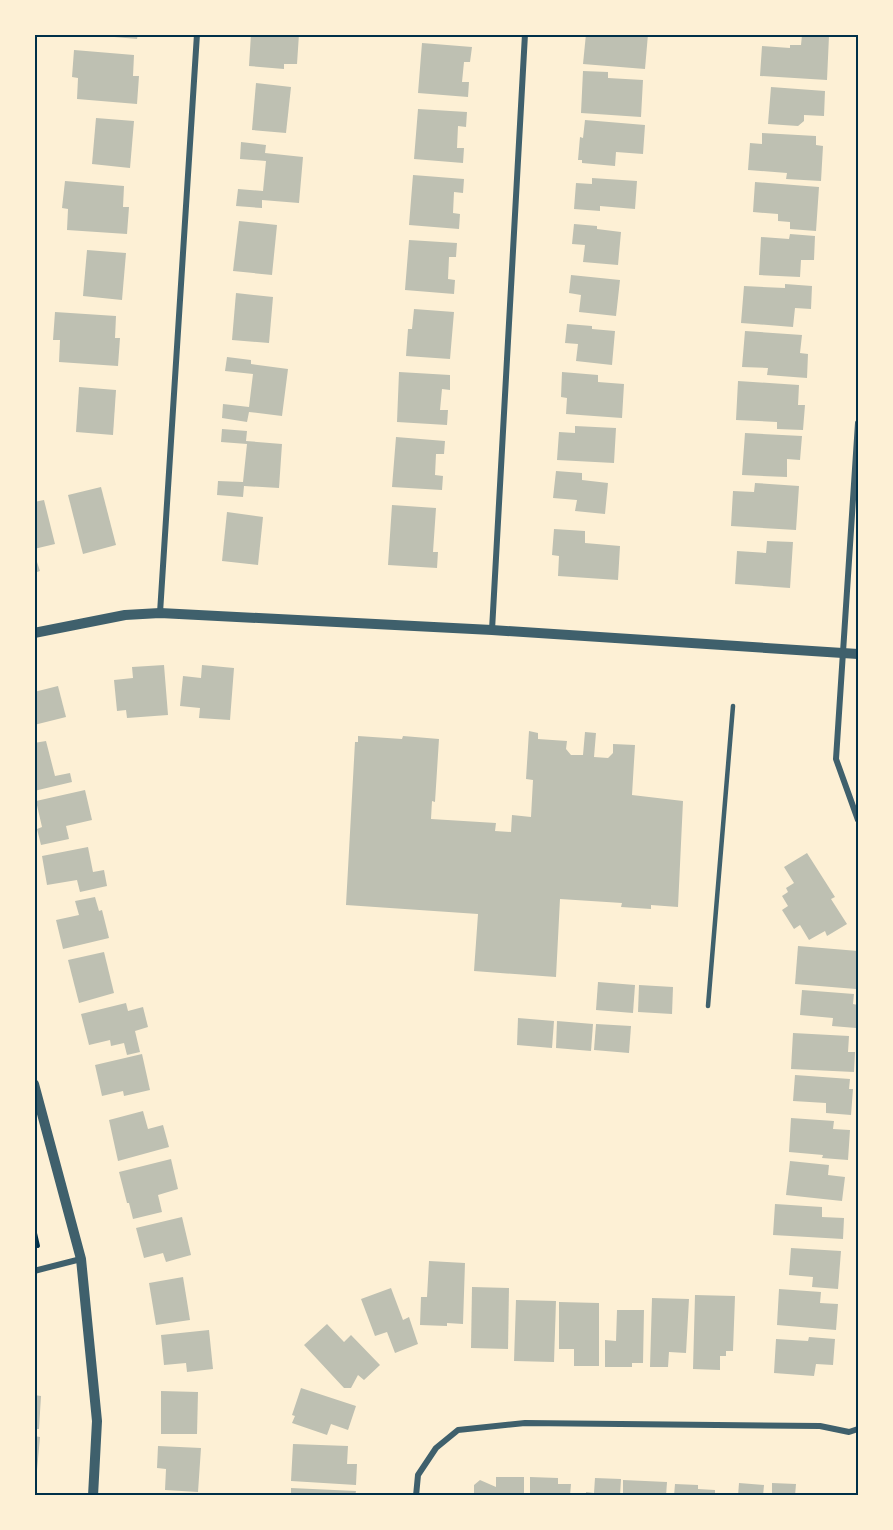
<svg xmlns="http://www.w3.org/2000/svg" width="893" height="1530" font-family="'Alegreya Sans',sans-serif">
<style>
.building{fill:#bec0b2}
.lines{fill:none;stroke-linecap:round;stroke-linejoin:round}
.path{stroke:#003049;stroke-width:4}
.service{stroke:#3f606c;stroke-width:4.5}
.minor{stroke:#3f606c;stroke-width:6}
.tertiary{stroke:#3f606c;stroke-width:10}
.neatline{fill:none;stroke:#003049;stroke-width:2}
</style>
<rect width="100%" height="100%" fill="#fdf0d5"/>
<!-- building -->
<g class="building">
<polygon points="103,34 138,34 137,39 103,36"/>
<polygon points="251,34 299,34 297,64 284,64 284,69 249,66"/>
<polygon points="586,34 648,34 645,69 583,64"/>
<polygon points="802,35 829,36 827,80 760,76 762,46 790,48 790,45 801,45"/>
<polygon points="422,43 472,47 470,62 464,62 462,82 469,82 468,97 418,93"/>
<polygon points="74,50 134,55 133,76 139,76 137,104 77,99 78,78 72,77"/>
<polygon points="583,71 608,72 608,78 643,80 641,117 581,113"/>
<polygon points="256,83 291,87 286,133 252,130"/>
<polygon points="771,87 825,91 824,116 804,115 804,121 798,126 768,124"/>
<polygon points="418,109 467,112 466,127 458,126 457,148 464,148 463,163 414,159"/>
<polygon points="96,118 134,121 130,168 92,164"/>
<polygon points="585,120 645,125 643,154 616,152 615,166 582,163 582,160 578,160 580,137 583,138"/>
<polygon points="762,133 816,136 816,145 823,146 821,181 786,179 787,173 748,170 750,143 762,144"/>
<polygon points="241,142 266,145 265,153 303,157 299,203 262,200 262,208 236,206 238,189 263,191 266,161 240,159"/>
<polygon points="413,175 464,179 463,193 454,192 453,213 460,214 459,229 409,225"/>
<polygon points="592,178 637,181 635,209 600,206 600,211 574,209 576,183 592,184"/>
<polygon points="65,181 124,186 123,207 129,207 127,234 67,230 68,209 62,208"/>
<polygon points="755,182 819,187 816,231 790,229 790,222 778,221 778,214 753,212"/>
<polygon points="239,221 277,225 272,275 233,271"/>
<polygon points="574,224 597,226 597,229 621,232 618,265 583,262 585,245 572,244"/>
<polygon points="790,234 815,236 814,260 801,260 800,277 759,275 761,237 789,239"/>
<polygon points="409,240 457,243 456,257 449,257 448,279 455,280 454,294 405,290"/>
<polygon points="87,250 126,253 122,300 83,296"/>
<polygon points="571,275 620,280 616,316 579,312 581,295 569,293"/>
<polygon points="785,284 812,286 811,309 795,308 793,327 741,323 744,286 785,288"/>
<polygon points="236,293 273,297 269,343 232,340"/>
<polygon points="414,309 454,312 450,359 406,356 408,329 412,329"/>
<polygon points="55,312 116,316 115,338 120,338 118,366 59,362 60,340 53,340"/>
<polygon points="567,324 592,326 592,329 615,331 612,365 576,361 578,344 565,343"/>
<polygon points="745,331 802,335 800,353 808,354 807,378 767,375 768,368 742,367"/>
<polygon points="227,357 251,360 251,364 288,369 282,416 249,412 247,422 222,418 223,404 249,407 253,374 225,371"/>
<polygon points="399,372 450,375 450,390 442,389 440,410 448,410 447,425 397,422"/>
<polygon points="562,372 598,375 598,382 624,384 622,418 566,414 567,398 561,397"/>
<polygon points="738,381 799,385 798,405 805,405 803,430 777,429 777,422 736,420"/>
<polygon points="79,387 116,390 113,435 76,432"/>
<polygon points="575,426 616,428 614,463 557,460 559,432 575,433"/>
<polygon points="222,429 247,431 246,441 282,444 279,488 244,486 243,497 217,495 218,481 243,482 247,444 221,442"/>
<polygon points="745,433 802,436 800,460 787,459 787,477 742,475"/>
<polygon points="396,437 445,441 444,454 436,454 435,475 443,476 442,490 392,487"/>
<polygon points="556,471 582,473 582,480 608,483 605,514 575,511 577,500 553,498"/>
<polygon points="755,483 799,486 796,530 731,526 733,491 754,492"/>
<polygon points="101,487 116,545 83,554 68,495"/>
<polygon points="44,500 55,544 34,549 34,502"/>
<polygon points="392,505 436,508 433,552 438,552 437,568 388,565"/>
<polygon points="227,512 263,517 258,565 222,561"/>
<polygon points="554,529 585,531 585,543 620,546 618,580 558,576 559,556 552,555"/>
<polygon points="767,541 793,542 790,588 735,584 737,551 766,553"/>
<polygon points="34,553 40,571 34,573"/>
<polygon points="164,665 168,715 127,718 126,710 117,711 114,680 133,678 132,667"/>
<polygon points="202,665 234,668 230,720 199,718 200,708 180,706 183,676 201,678"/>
<polygon points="58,686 66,717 34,725 34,692"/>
<polygon points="529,731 538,733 538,739 567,741 566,749 571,755 583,755 585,732 596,733 594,757 608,758 613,753 613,744 635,745 632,795 683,801 678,907 651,905 651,909 621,907 622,903 560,899 556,977 474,971 478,914 346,905 355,742 358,742 358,736 402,739 403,736 439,739 435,802 432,801 431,819 496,823 495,831 511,832 512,815 531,817 533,780 526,779"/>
<polygon points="46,741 55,776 70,773 72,782 34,791 34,743"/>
<polygon points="85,790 92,820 66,826 69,839 41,845 37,829 42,827 36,801"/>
<polygon points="88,847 93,872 104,870 107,886 80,892 77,880 47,885 42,856"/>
<polygon points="807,853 835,897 831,899 847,924 827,936 825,931 809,940 800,925 794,929 782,910 788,906 782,896 788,892 786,888 794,883 784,867"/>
<polygon points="95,897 99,911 102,910 109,938 63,949 56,920 79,915 75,901"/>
<polygon points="798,946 858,951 856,989 795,984"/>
<polygon points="104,952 114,993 79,1003 68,960"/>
<polygon points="598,982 635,985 633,1013 596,1010"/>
<polygon points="639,985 673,987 672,1014 638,1012"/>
<polygon points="802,990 854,994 853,1004 858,1005 856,1028 832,1026 833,1018 800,1015"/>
<polygon points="126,1003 128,1011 143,1007 148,1027 135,1031 140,1052 127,1055 124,1043 111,1046 110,1040 89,1045 81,1014"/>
<polygon points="518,1018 554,1021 552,1048 517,1045"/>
<polygon points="557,1021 593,1024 591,1051 556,1048"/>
<polygon points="596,1024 631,1026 629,1053 594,1050"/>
<polygon points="793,1033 849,1036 848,1052 855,1052 854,1072 791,1069"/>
<polygon points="142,1054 150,1090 124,1096 123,1091 102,1096 95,1065"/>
<polygon points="795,1075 850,1079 849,1089 853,1089 851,1115 826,1113 826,1103 793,1101"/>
<polygon points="143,1111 148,1129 163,1125 169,1147 118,1161 109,1120"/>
<polygon points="791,1118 834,1121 833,1129 850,1130 848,1160 822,1158 823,1155 789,1152"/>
<polygon points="171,1159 178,1189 158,1195 162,1212 133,1219 129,1203 127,1203 119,1172"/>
<polygon points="790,1161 829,1165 828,1175 845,1177 842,1201 786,1195"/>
<polygon points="775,1204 822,1207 822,1217 844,1218 843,1239 773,1235"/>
<polygon points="182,1217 191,1255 166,1262 163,1253 144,1258 136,1228"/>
<polygon points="791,1248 841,1251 838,1289 812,1287 813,1277 789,1275"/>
<polygon points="429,1261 465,1263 463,1324 447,1323 447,1326 420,1325 421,1297 427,1297"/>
<polygon points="183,1277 190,1320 156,1325 149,1283"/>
<polygon points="472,1287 509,1288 508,1349 471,1348"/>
<polygon points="391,1288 403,1320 409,1317 418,1344 395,1353 387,1332 375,1336 361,1299"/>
<polygon points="779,1289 821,1292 820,1303 838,1304 836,1330 777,1325"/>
<polygon points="695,1295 735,1296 733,1351 726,1351 726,1356 720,1356 720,1370 693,1369"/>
<polygon points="652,1298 689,1299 686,1353 669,1352 668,1367 650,1367"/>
<polygon points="516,1300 556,1301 554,1362 514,1361"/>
<polygon points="559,1302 599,1303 599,1366 574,1366 574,1349 559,1349"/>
<polygon points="617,1310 644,1310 643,1363 632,1363 632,1367 605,1367 605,1340 616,1341"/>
<polygon points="327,1324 344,1342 351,1335 380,1365 364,1380 358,1375 351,1388 344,1388 304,1345"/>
<polygon points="209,1330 213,1369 187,1372 186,1363 164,1365 161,1335"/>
<polygon points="809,1337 835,1339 833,1365 816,1364 814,1376 774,1373 776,1339 808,1341"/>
<polygon points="301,1388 356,1406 348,1430 331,1424 327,1435 292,1423 295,1416 292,1415"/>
<polygon points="161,1391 198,1392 197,1434 161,1434"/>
<polygon points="34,1395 41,1396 39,1429 34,1429"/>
<polygon points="34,1436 40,1437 36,1481 34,1481"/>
<polygon points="293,1444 348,1446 347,1464 357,1464 356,1485 291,1481"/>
<polygon points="158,1446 201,1448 198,1492 165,1490 166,1469 157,1468"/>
<polygon points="496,1477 524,1477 524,1496 474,1496 474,1485 480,1480 496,1487"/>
<polygon points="530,1477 558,1478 558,1484 571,1484 570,1496 530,1496"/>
<polygon points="595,1478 621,1479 620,1496 586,1496 586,1492 594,1493"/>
<polygon points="623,1480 667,1482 666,1496 623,1496"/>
<polygon points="739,1483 764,1485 763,1496 738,1496"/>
<polygon points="772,1483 796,1484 795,1496 772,1496"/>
<polygon points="675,1484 698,1485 698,1489 715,1490 715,1496 674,1496"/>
<polygon points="291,1488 356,1491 355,1496 291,1496"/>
</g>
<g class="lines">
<!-- path -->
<polyline class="path" points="34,1229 38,1246"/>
<!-- service -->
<polyline class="service" points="708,1006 733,706"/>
<!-- minor -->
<g class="minor">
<polyline points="858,423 836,759 858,820"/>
<polyline points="160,613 197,34"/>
<polyline points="492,630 525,34"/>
<polyline points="34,1271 81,1259"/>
<polyline points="416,1496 418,1475 436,1448 458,1430 525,1423 820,1426 849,1432 858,1429"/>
</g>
<!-- tertiary -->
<g class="tertiary">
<polyline points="34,633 125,615 160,613 492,630 858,654"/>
<polyline points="34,1084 81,1259 97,1421 93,1496"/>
</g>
</g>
<!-- border -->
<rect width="893" height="1530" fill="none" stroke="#fdf0d5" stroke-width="72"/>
<rect x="36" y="36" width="821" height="1458" class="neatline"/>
</svg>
